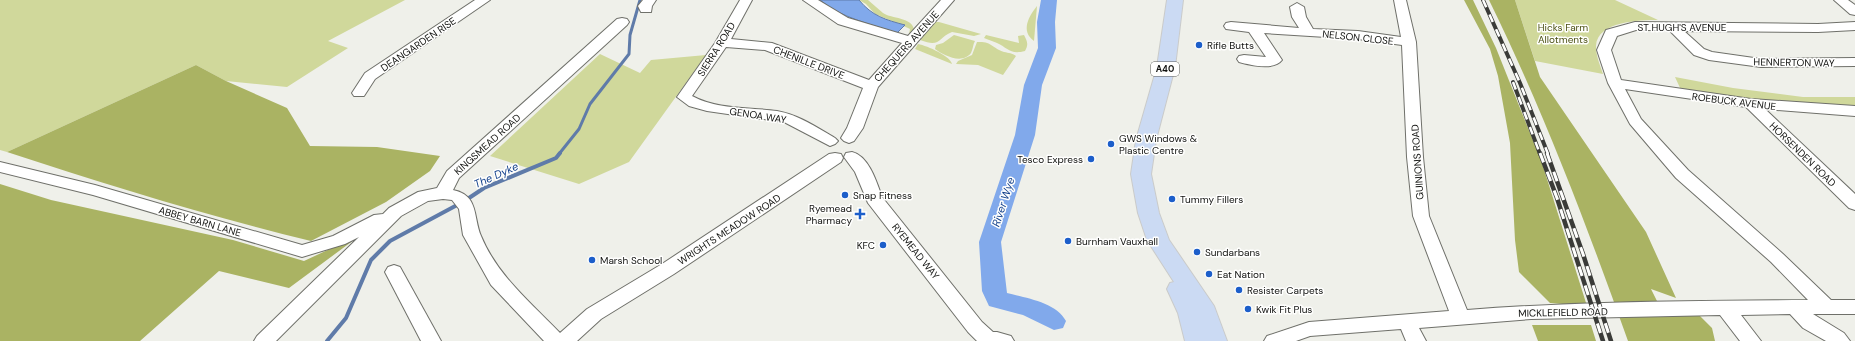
<svg xmlns="http://www.w3.org/2000/svg" width="1855" height="341" font-family="'DM Sans',sans-serif">
<style>
.green{fill:#d0d89b}
.forest{fill:#aab363}
.water{fill:#81a9eb;stroke:#5f7ba9}
.lines{fill:none;stroke-linecap:round;stroke-linejoin:round}
.stream-far1{stroke:#5f7ba9;stroke-width:3}
.stream{stroke:#5f7ba9;stroke-width:4}
.river{fill:#81a9eb;fill-rule:evenodd}
.minor-casing{stroke:#6f706a;stroke-width:2}
.major-casing{stroke:#cacbca;stroke-width:2}
.minor{fill:#fff;fill-rule:evenodd}
.major{fill:#cbdaf3;fill-rule:evenodd}
.rail-far1-casing{stroke:#3a3b38;stroke-width:4}
.rail-casing{stroke:#3a3b38;stroke-width:4.5}
.rail-far1{stroke:#fffffe;stroke-width:2.5;stroke-dasharray:8;stroke-linecap:butt}
.rail{stroke:#fffffe;stroke-width:3;stroke-dasharray:10;stroke-linecap:butt}
.poi-dot{fill:#1c5eca;stroke:#fffffe;stroke-width:1.5}
.labels{text-anchor:middle;stroke-width:3;stroke-linejoin:round;paint-order:stroke}
.shield{fill:#fffffe;stroke:#585857;stroke-width:1}
.shield-label{font-size:9px;font-weight:bold;fill:#10110f}
.park-label{font-size:10px;fill:#4b5014;stroke:#fffffe}
.street-label{font-size:10px;fill:#10110f;stroke:#fffffe}
.poi-label{font-size:10px;fill:#10110f;stroke:#fffffe;text-anchor:start}
.water-label{font-size:11px;font-style:italic;fill:#113f8b;stroke:#fffffe}
</style>
<rect width="100%" height="100%" fill="#eff0ea"/>
<!-- green -->
<g class="green">
<polygon points="0,0 405,0 328,41 348,48 287,87 226,81 196,65 7,152 0,150"/>
<path d="M859,0H868C873,4 878,9 883,13C892,19 911,17 914,29L909,34L910,29L908,28L875,14L866,4Z"/>
<path d="M1515,0H1615L1658,20C1640,20 1597,21 1596,46C1596,56 1600,65 1603,74L1535,61Z"/>
<path d="M1037,6L1034,41C1020,31 1029,16 1037,6Z"/>
<path d="M936,22H939L981,34L974,36L952,32C937,38 941,48 920,40Z"/>
<path d="M954,35L975,41C973,44 973,49 971,53C962,65 943,55 935,49L936,45L943,43Z"/>
<path d="M986,35L1019,43L1018,36L1024,35C1027,41 1029,44 1025,51C1010,55 1008,48 997,43C993,41 988,40 984,38Z"/>
<path d="M977,42C992,41 992,48 1004,52C1009,53 1012,53 1016,56L1003,75L978,65L956,64L958,61L972,55Z"/>
<path d="M918,44C928,46 950,56 952,64L915,49Z"/>
<polygon points="600,54 640,73 651,60 706,55 629,162 579,184 490,156"/>
<polygon points="1675,77 1733,88 1803,97 1855,97 1855,109 1745,100 1681,90"/>
</g>
<!-- forest -->
<g class="forest">
<polygon points="1464,0 1473,0 1496,48 1542,163 1587,306 1550,303 1519,272 1515,240 1510,143 1498,76 1490,49"/>
<path d="M1489,0H1515L1540,77L1646,232L1676,298L1651,289L1657,301L1635,303L1699,315L1712,328L1715,341H1628C1587,226 1543,110 1489,0Z"/>
<path d="M196,65L226,81L287,108L310,146L377,147L440,156L430,171L386,202L311,241C208,216 107,185 7,152Z"/>
<polygon points="0,184 51,200 233,240 304,261 362,234 289,288 219,271 140,341 0,341"/>
<polygon points="1532,325 1591,325 1596,341 1538,341"/>
</g>
<!-- water -->
<path class="water" d="M820,0H859C872,16 886,20 905,25L897,33C871,24 841,18 820,0Z"/>
<g class="lines">
<!-- stream-far1 -->
<polyline class="stream-far1" points="559,154 579,129 590,104 629,54 630,35 640,0"/>
<!-- stream -->
<g class="stream">
<polyline points="466,200 484,188 556,158 560,153"/>
<polyline points="327,341 346,318 371,260 390,241 459,204"/>
</g>
<!-- river -->
<path class="river" d="M1041,0H1057L1055,22L1056,48L1042,85L1035,135L1001,242L1007,293C1026,298 1056,302 1066,321L1063,328L1054,330L1023,315L989,306L982,291L979,242L1015,135L1024,85L1038,48L1037,22Z"/>
<!-- minor casing -->
<g class="minor-casing">
<g id="minor">
<polygon points="475,0 490,0 375,79 364,96 354,96 352,93 365,73"/>
<polygon points="643,0 656,0 652,6 651,12 641,12 638,6"/>
<path d="M740,0H752L731,39L772,43L869,80L902,43L838,24L803,0H818L848,18L908,36L941,0H954L878,87L863,128L854,141L849,143L844,141L841,138L847,128L863,88L765,50L726,47L692,96C718,110 749,107 777,111C799,115 816,127 835,138L838,141L835,144L830,146L784,122L707,111L689,106L677,97L715,43Z"/>
<path d="M1394,0H1406L1416,42L1423,157L1429,216L1467,310C1581,301 1694,301 1808,300L1771,262L1676,178L1630,124L1608,83L1597,50L1606,30L1635,22L1818,24L1855,22V30L1818,32L1684,31L1704,49L1712,52L1761,59L1855,58V66L1761,67L1709,60L1694,55L1669,30H1636L1617,36L1611,50L1621,80L1751,99L1855,106V116L1765,109L1855,194V210L1849,208L1746,107L1625,89L1641,119L1688,170L1783,254L1831,300H1855V314H1813L1844,333L1850,341H1826L1803,328L1790,314L1741,315L1761,341H1740L1720,315L1531,319L1419,328L1426,341H1406L1401,329L1310,336L1296,341H1264L1267,336L1309,322L1449,311L1413,216L1407,157L1402,45L1358,39L1264,33L1282,60C1274,71 1250,65 1239,62L1237,59L1239,56L1244,55L1266,57L1249,32L1226,29L1224,26L1226,23L1231,22L1299,28L1292,17L1290,7L1297,3L1304,7L1306,17L1313,29L1358,31L1401,37Z"/>
<polygon points="1834,0 1848,0 1855,5 1855,15 1850,14"/>
<path d="M622,18L627,19L629,22L627,25L459,178L453,190C479,195 473,217 481,236C497,275 531,303 560,333L587,309L662,264L829,154L835,153L841,154L843,158L841,162L674,274L601,319L577,341H544L491,285L463,235L459,209L452,200L443,199L428,201L401,216L276,341H254L257,336L359,237L345,244L302,257L93,195L0,172V162L95,185L302,245L333,236L374,215L383,214L389,208L418,192L437,188L447,171L617,19Z"/>
<path d="M852,152C869,156 877,183 882,197L982,322L993,332H997L1011,336L1014,341H977L968,332L868,203L855,172L844,157L846,153Z"/>
<polygon points="394,265 400,267 441,341 421,341 385,272 388,267"/>
</g>
</g>
<!-- major casing -->
<g class="major-casing">
<polygon id="major" points="1167,0 1183,0 1175,67 1156,140 1151,174 1159,213 1169,240 1214,306 1227,341 1185,341 1178,313 1167,289 1170,283 1174,282 1147,240 1138,213 1131,174 1136,140 1157,67"/>
</g>
<!-- minor -->
<use href="#minor" class="minor"/>
<!-- major -->
<use href="#major" class="major"/>
<!-- rail-far1 casing -->
<g class="rail-far1-casing">
<g id="rail-far1">
<polyline points="1483,0 1520,83 1548,154"/>
<polyline points="1513,82 1540,154"/>
</g>
</g>
<!-- rail casing -->
<g class="rail-casing">
<g id="rail">
<polyline points="1540,153 1557,198 1603,341"/>
<polyline points="1547,153 1583,254 1611,341"/>
</g>
</g>
<!-- rail-far1 -->
<use href="#rail-far1" class="rail-far1"/>
<!-- rail -->
<use href="#rail" class="rail"/>
</g>
<!-- markers -->
<g class="poi-dot">
<circle cx="1199" cy="45" r="4"/>
<circle cx="1111" cy="144" r="4"/>
<circle cx="1091" cy="159" r="4"/>
<circle cx="845" cy="195" r="4"/>
<circle cx="1172" cy="199" r="4"/>
<path d="M858 208h4v4h4v4h-4v4h-4v-4h-4v-4h4z"/>
<circle cx="1068" cy="241" r="4"/>
<circle cx="883" cy="245" r="4"/>
<circle cx="1197" cy="252" r="4"/>
<circle cx="592" cy="260" r="4"/>
<circle cx="1209" cy="274" r="4"/>
<circle cx="1239" cy="290" r="4"/>
<circle cx="1248" cy="309" r="4"/>
</g>
<g class="labels">
<!-- shield labels -->
<rect class="shield" x="1151" y="62" width="28" height="14" rx="3"/>
<g class="shield-label">
<text x="1165" y="72">A40</text>
</g>
<!-- park labels -->
<g class="park-label">
<text x="1563" y="31">Hicks Farm<tspan x="1563" dy="12">Allotments</tspan></text>
</g>
<!-- street labels -->
<g class="street-label">
<text x="1682" y="31">ST HUGH'S AVENUE</text>
<text transform="translate(1358 37) rotate(6)" y="4">NELSON CLOSE</text>
<text transform="translate(418 44) rotate(-34)" y="4">DEANGARDEN RISE</text>
<text transform="translate(906 46) rotate(-48)" y="4">CHEQUERS AVENUE</text>
<text transform="translate(716 49) rotate(-58)" y="4">SIERRA ROAD</text>
<text transform="translate(809 62) rotate(21)" y="4">CHENILLE DRIVE</text>
<text transform="translate(1794 62) rotate(1)" y="4">HENNERTON WAY</text>
<text transform="translate(1734 101) rotate(7)" y="4">ROEBUCK AVENUE</text>
<text transform="translate(758 115) rotate(9)" y="4">GENOA WAY</text>
<text transform="translate(487 144) rotate(-42)" y="4">KINGSMEAD ROAD</text>
<text transform="translate(1803 154) rotate(44)" y="4">HORSENDEN ROAD</text>
<text transform="translate(1417 162) rotate(-94)" y="4">GUINIONS ROAD</text>
<text transform="translate(200 221) rotate(16)" y="4">ABBEY BARN LANE</text>
<text transform="translate(729 229) rotate(-33)" y="4">WRIGHTS MEADOW ROAD</text>
<text transform="translate(916 251) rotate(51)" y="4">RYEMEAD WAY</text>
<text transform="translate(1563 312) rotate(-1)" y="4">MICKLEFIELD ROAD</text>
</g>
<!-- poi labels -->
<g class="poi-label">
<text x="1207" y="49">Rifle Butts</text>
<text x="1119" y="142">GWS Windows &amp;<tspan x="1119" dy="12">Plastic Centre</tspan></text>
<text x="1083" y="163" text-anchor="end">Tesco Express</text>
<text x="853" y="199">Snap Fitness</text>
<text x="1180" y="203">Tummy Fillers</text>
<text x="852" y="212" text-anchor="end">Ryemead<tspan x="852" dy="12">Pharmacy</tspan></text>
<text x="1076" y="245">Burnham Vauxhall</text>
<text x="875" y="249" text-anchor="end">KFC</text>
<text x="1205" y="256">Sundarbans</text>
<text x="600" y="264">Marsh School</text>
<text x="1217" y="278">Eat Nation</text>
<text x="1247" y="294">Resister Carpets</text>
<text x="1256" y="313">Kwik Fit Plus</text>
</g>
<!-- water labels -->
<g class="water-label">
<text transform="translate(496 175) rotate(-24)" y="4">The Dyke</text>
<text transform="translate(1003 202) rotate(-72)" y="4">River Wye</text>
</g>
</g>
</svg>
